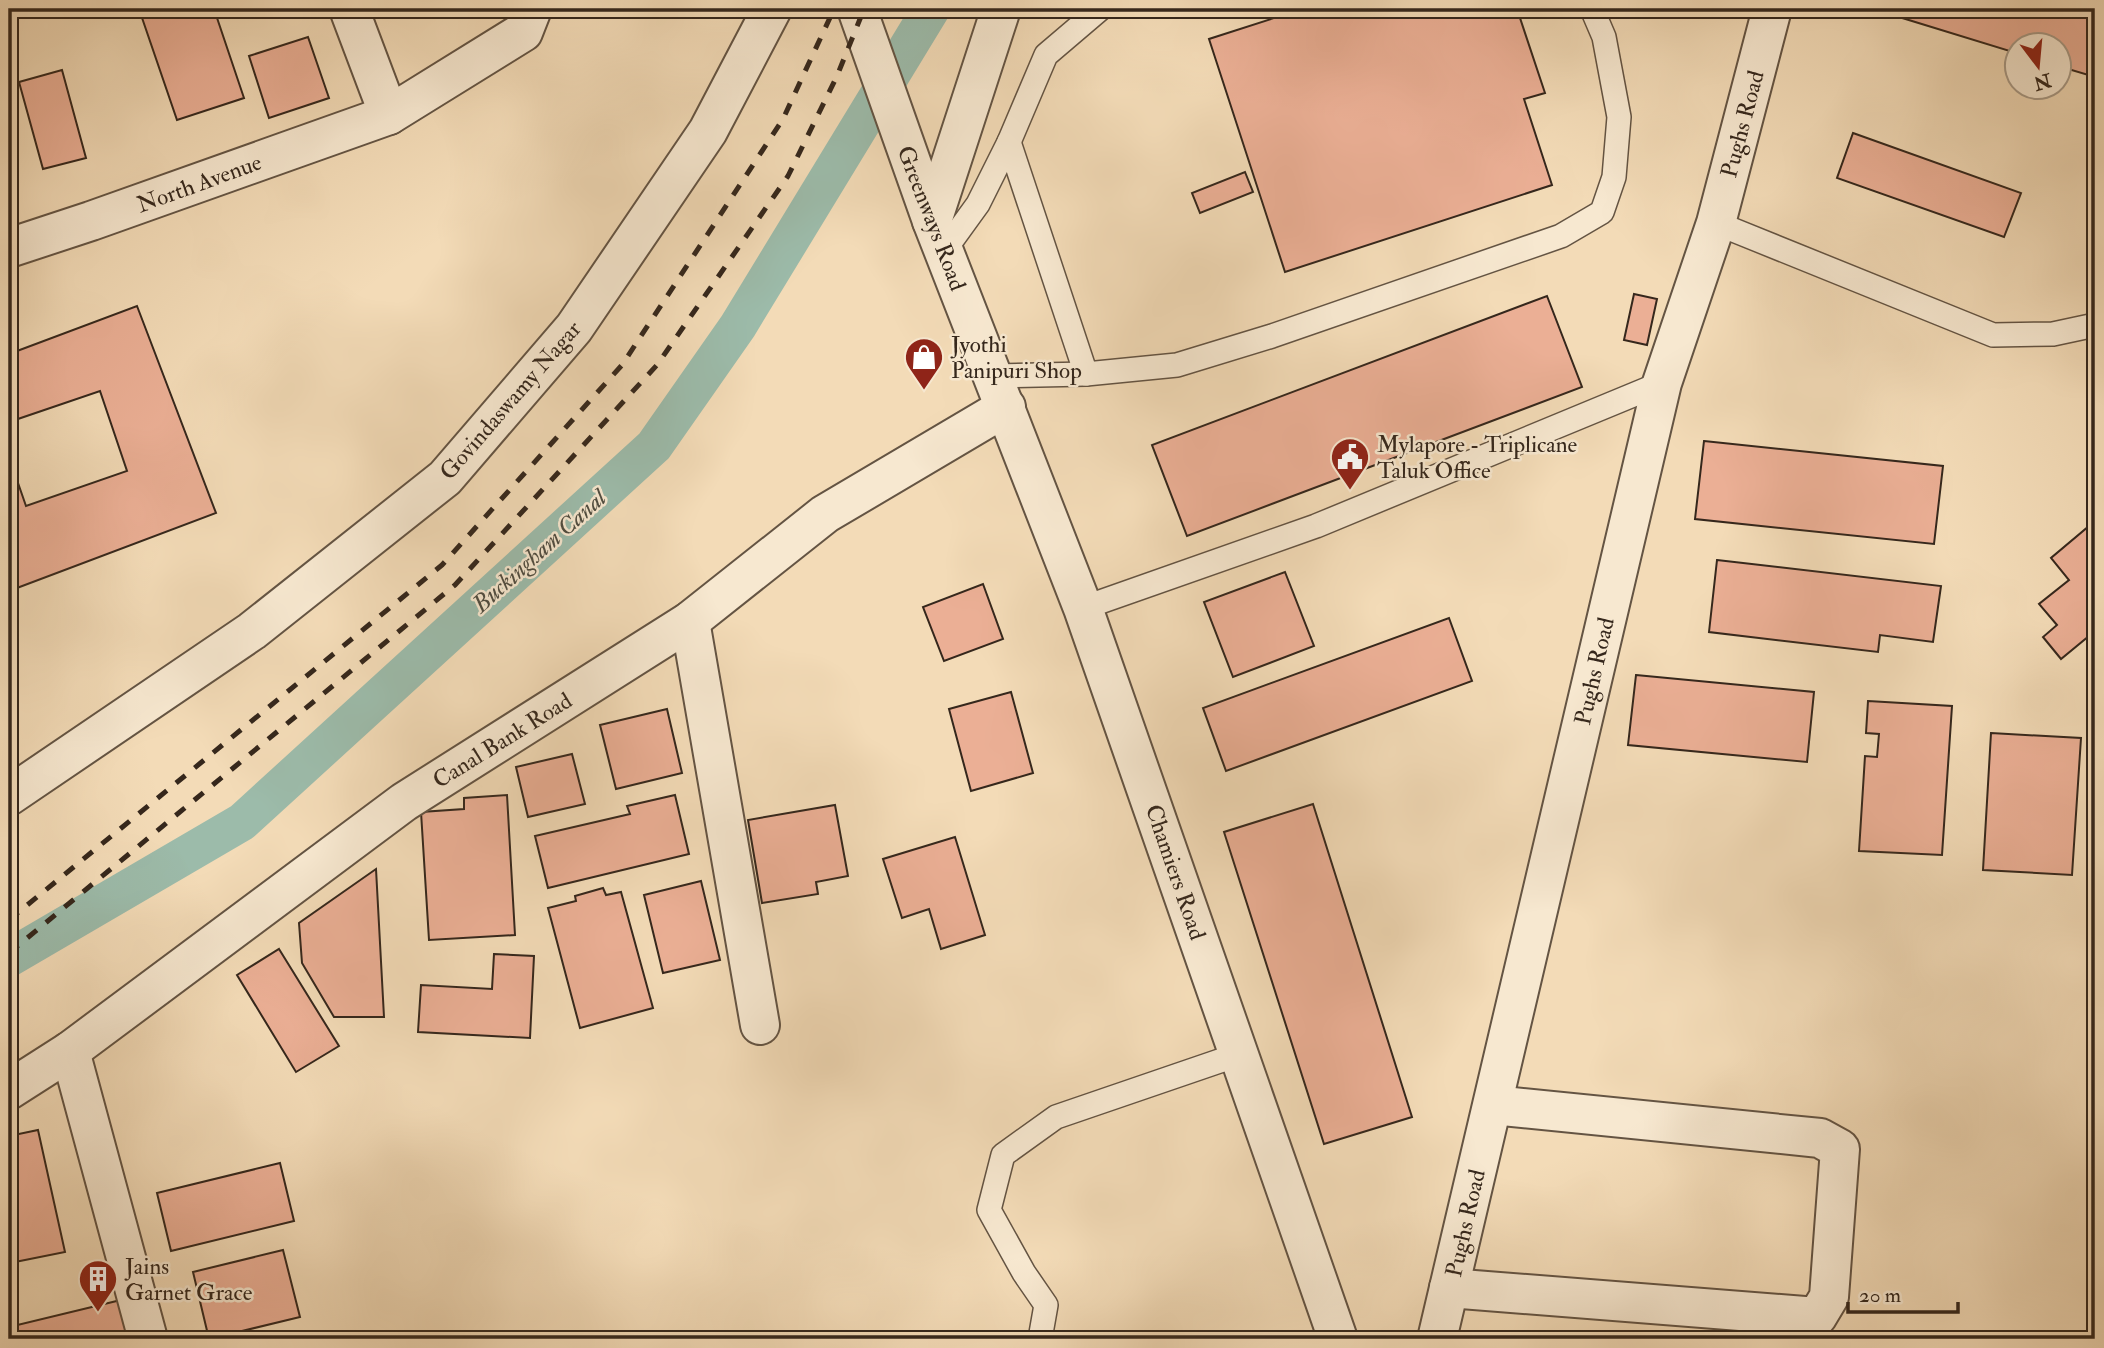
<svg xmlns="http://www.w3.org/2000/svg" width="2104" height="1348" font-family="'IM FELL Double Pica',serif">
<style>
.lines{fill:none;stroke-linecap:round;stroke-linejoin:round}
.canal{stroke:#9cbbaa;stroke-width:38}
.building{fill:#ebaf95;stroke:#35271c;stroke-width:2}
.service-casing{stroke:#645443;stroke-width:26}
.minor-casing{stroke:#645443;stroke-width:42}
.tertiary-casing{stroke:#645443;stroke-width:42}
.service{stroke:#f7e8d0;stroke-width:23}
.minor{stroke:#f7e8d0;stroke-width:38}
.tertiary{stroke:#f7e8d0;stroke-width:38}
.rail{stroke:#35271c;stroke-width:5;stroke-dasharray:12 12;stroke-linecap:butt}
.labels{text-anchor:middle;stroke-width:5;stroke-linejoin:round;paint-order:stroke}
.street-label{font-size:23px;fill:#35271c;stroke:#f7e8d0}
.poi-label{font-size:23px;fill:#35271c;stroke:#f7e8d0;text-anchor:start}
.water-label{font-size:24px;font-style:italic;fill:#4f4c40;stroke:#f7e8d0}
</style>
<rect width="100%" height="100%" fill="#f3dbb7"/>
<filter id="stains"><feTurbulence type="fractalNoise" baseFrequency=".00286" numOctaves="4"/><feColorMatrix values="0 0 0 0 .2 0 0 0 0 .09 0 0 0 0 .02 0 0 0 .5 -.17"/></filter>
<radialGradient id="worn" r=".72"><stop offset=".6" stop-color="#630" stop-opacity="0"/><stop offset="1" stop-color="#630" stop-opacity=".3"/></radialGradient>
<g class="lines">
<!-- canal -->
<polyline class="canal" points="9,958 242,822 654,446 738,326 931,9"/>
</g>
<!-- building -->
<g class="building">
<polygon points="139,9 214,9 244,98 177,120"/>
<polygon points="1302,9 1517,9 1545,93 1524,99 1552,185 1285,272 1209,39"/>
<polygon points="1901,9 2095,9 2095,77 2058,66 2058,46 2016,46 2016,53 1899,17"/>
<polygon points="308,37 329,98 269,118 249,56"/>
<polygon points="62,70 86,158 43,169 19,82"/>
<polygon points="1853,133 2021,193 2004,237 1837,178"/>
<polygon points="1245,172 1253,192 1200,213 1192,193"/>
<polygon points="1634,294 1657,299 1647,345 1624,340"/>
<polygon points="1547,296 1582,387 1187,536 1152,445"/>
<polygon points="137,306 216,513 9,591 9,457 26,506 127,471 100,391 9,422 9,354"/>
<polygon points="1704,441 1943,466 1934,544 1695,519"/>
<polygon points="2095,521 2095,631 2061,659 2043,637 2057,625 2039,604 2069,580 2051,558"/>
<polygon points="1717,560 1941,586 1933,642 1880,635 1878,652 1709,632"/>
<polygon points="1285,572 1314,646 1233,677 1204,602"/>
<polygon points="983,584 1003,639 944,661 923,607"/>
<polygon points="1449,618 1472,681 1226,771 1203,708"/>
<polygon points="1636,675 1814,692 1807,762 1628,745"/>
<polygon points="1011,692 1033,773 971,791 949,709"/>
<polygon points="1868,701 1952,706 1942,855 1859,851 1865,756 1877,757 1879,734 1866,733"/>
<polygon points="667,709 682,773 616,789 600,725"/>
<polygon points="1991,733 2081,738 2072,875 1983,870"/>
<polygon points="572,754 585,804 528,817 516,767"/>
<polygon points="507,795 515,935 429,940 421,812 464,809 464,798"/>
<polygon points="675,795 689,854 548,888 535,836 630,814 627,806"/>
<polygon points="1313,804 1412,1117 1324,1144 1224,832"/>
<polygon points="835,805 848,876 816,882 818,894 762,903 748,820"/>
<polygon points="955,837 985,935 941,949 929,909 902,918 883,859"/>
<polygon points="376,869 384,1017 334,1017 302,963 299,923"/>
<polygon points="701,881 720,960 663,973 644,895"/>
<polygon points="603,888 606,895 621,892 653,1008 580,1028 548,908 576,901 575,896"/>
<polygon points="279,949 339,1046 296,1072 237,975"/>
<polygon points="494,954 534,956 530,1038 418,1032 421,985 492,989"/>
<polygon points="38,1130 65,1252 10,1263 9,1136"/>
<polygon points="280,1163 294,1221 171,1251 157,1193"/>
<polygon points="283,1250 300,1317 209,1339 193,1272"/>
<polygon points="125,1299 136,1339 9,1339 9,1327"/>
</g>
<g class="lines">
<!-- service casing -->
<g class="service-casing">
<g id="service">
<polyline points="1009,142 1086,374"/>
<polyline points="1716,223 1993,335 2053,334 2095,325"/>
<polyline points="944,251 978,204 1009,142 1046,55 1100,9"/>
<polyline points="994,376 1086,374 1177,365 1272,336 1561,236 1602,212 1614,177 1619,117 1604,37 1592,9"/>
<polyline points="1083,608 1316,526 1662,383"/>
<polyline points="1040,1339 1046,1305 1024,1273 989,1210 1003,1155 1056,1117 1240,1054"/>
</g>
</g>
<!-- minor casing -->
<g class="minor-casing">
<g id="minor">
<polyline points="349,9 389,115"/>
<polyline points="932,221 1001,9"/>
<polyline points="9,248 91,221 389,115 523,32 532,9"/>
<polyline points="690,621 760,1025"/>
<polyline points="9,796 252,631 445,478 574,328 708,131 772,9"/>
<polyline points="70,1051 148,1339"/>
<polyline points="9,1090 70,1051 404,802 690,621 825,514 1006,407"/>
<polyline points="1449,1288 1817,1317 1829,1297 1840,1149 1820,1138 1493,1105"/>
<polyline points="1437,1339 1662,383 1716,223 1772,9"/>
</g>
</g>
<!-- tertiary casing -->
<g class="tertiary-casing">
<polyline id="tertiary" points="857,9 932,221 1083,608 1338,1339"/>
</g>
<!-- service -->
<use href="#service" class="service"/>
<!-- minor -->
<use href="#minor" class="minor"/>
<!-- tertiary -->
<use href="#tertiary" class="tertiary"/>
<!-- rail -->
<g class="rail">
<polyline points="9,920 442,565 622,365 783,119 834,9"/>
<polyline points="9,953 455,585 657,365 788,176 837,76 864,9"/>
</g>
</g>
<!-- icons -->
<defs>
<g id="shop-pin" transform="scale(2.0125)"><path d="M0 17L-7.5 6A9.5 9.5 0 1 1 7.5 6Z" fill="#8f2418" stroke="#f7e8d0"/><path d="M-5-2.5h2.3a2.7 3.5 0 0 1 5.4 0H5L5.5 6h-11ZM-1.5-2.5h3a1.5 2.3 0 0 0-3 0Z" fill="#fff"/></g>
<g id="civic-pin" transform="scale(2.0125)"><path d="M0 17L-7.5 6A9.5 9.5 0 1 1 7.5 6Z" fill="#8f2418" stroke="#f7e8d0"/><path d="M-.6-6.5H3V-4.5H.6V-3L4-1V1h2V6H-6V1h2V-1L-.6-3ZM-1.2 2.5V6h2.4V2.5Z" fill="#fff"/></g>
<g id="building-pin" transform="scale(2.0125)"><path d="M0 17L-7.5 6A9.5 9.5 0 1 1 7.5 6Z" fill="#8f2418" stroke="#f7e8d0"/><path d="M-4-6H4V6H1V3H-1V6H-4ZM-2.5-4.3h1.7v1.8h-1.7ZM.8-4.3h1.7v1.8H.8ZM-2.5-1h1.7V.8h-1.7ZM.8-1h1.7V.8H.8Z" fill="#fff"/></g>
</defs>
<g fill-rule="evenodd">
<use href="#shop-pin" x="924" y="357"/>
<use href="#civic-pin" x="1350" y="457"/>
<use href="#building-pin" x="98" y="1279"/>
</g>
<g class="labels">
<!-- street labels -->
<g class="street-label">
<text transform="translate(1742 124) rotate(-75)" y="8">Pughs Road</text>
<text transform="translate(199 183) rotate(-20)" y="8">North Avenue</text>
<text transform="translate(932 218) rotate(69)" y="8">Greenways Road</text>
<text transform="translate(510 400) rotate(-49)" y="8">Govindaswamy Nagar</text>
<text transform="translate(1594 671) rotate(-77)" y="8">Pughs Road</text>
<text transform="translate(502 740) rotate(-32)" y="8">Canal Bank Road</text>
<text transform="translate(1176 872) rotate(71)" y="8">Chamiers Road</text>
<text transform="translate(1465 1223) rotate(-77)" y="8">Pughs Road</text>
</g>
<!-- poi labels -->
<g class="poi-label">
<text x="951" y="352">Jyothi<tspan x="951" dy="26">Panipuri Shop</tspan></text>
<text x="1377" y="452">Mylapore - Triplicane<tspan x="1377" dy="26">Taluk Office</tspan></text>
<text x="125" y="1274">Jains<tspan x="125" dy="26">Garnet Grace</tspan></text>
</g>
<!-- water labels -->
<g class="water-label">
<text transform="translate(539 551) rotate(-42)" y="8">Buckingham Canal</text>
</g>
</g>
<!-- margin -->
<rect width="2104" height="1348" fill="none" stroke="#f3dbb7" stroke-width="35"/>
<rect x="10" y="10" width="2083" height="1327" fill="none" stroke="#35271c" stroke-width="3.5"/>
<rect x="18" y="18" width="2069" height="1313" fill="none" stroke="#35271c" stroke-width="2"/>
<!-- north arrow -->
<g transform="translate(2038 66) rotate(164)"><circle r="33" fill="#f7e8d0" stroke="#a99b88" stroke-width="2"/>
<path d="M0-5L12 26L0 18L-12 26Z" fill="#8f2418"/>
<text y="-10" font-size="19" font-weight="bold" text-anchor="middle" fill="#35271c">N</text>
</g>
<!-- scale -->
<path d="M1848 1302v10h110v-10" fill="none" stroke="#35271c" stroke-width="3.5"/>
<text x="1859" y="1302" font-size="21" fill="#35271c" stroke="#f7e8d0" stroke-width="5" paint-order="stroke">20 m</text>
<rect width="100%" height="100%" filter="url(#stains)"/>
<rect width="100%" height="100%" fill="url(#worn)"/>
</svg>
